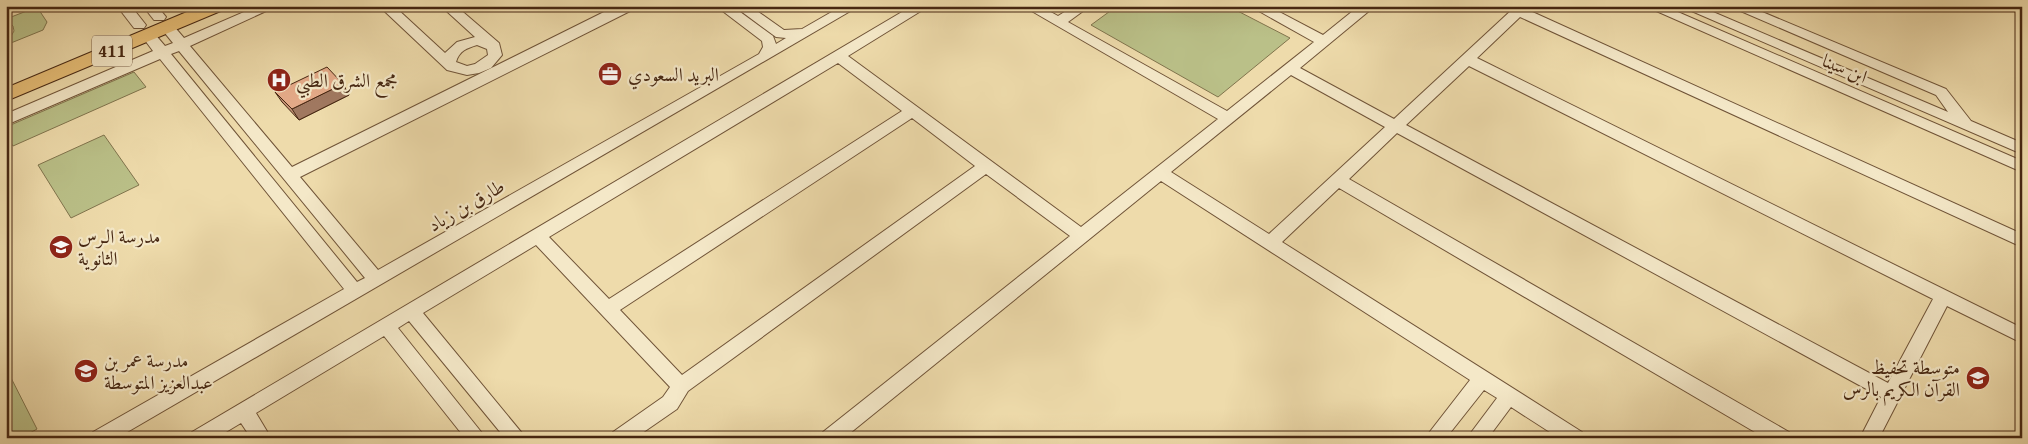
<svg xmlns="http://www.w3.org/2000/svg" width="2028" height="444" font-family="'Gentium Book Plus',Amiri,serif">
<style>
.green{fill:#bac088;stroke:#80744d}
.lines{fill:none;stroke-linecap:round;stroke-linejoin:round}
.minor-casing{stroke:#705438;stroke-width:2}
.major-casing{stroke:#462712;stroke-width:2}
.minor{fill:#f4e8c8;fill-rule:evenodd}
.major{fill:#e7be76;fill-rule:evenodd}
.wall{fill:#c59376;stroke:#462712}
.shaded-wall{fill:#a07860;stroke:#462712}
.building{fill:#e5ab89;stroke:#462712}
.labels{text-anchor:middle;stroke-width:4.5;stroke-linejoin:round;paint-order:stroke}
.shield{fill:#f4e8c8;stroke:#7a6149;stroke-width:1}
.shield-label{font-size:18px;font-weight:bold;fill:#462712}
.street-label{font-size:19px;fill:#462712;stroke:#f4e8c8}
.poi-label{font-size:19px;fill:#462712;stroke:#f4e8c8;text-anchor:start}
</style>
<rect width="100%" height="100%" fill="#eedbab"/>
<filter id="stains"><feTurbulence type="fractalNoise" baseFrequency=".004" numOctaves="4"/><feColorMatrix values="0 0 0 0 .2 0 0 0 0 .09 0 0 0 0 .02 0 0 0 .5 -.17"/></filter>
<radialGradient id="worn" r=".72"><stop offset=".6" stop-color="#630" stop-opacity="0"/><stop offset="1" stop-color="#630" stop-opacity=".3"/></radialGradient>
<!-- green -->
<g class="green">
<polygon points="1117,6 1228,6 1290,38 1218,97 1091,25"/>
<polygon points="37,7 47,22 43,30 6,45 14,31 13,26 6,19"/>
<polygon points="134,72 146,87 13,146 6,135 6,127"/>
<polygon points="104,135 139,185 71,218 38,165"/>
<polygon points="6,368 37,429 21,438 6,438"/>
</g>
<g class="lines">
<!-- minor casing -->
<g class="minor-casing">
<g id="minor">
<polygon points="117,6 131,6 146,25 144,28 134,28"/>
<polygon points="143,6 157,6 166,17 164,20 154,20"/>
<path d="M258,6H277L190,46L292,167L614,7L640,6L300,177L378,270L759,54L763,47L762,41L716,6H732L773,36L776,44L786,38L776,37L734,6H750L784,30L802,29L842,6H859L117,438H91L93,432L344,289L160,59L6,125V114L153,51L141,35L143,32H153L165,46L173,43L160,27L162,24H172L184,38ZM179,51L365,278L357,282L171,54Z"/>
<path d="M379,6H394L445,53L457,42L475,37L441,6H456L499,43L502,55L491,68L479,73L467,75L447,70ZM477,45L487,49L488,55L475,64L467,66L456,62C459,51 467,48 477,45Z"/>
<path d="M912,6H929L848,56L1081,227L1218,119L1023,6H1040L1058,16L1074,6H1090L1068,22L1227,111L1314,42L1250,6H1268L1323,35L1359,6H1375L1300,68L1394,119L1516,6H1531L1528,10L2022,234V247L1520,17L1477,58L2022,328V343L1947,306L1879,438H1860L1881,397L1397,133L1349,179L1789,432L1791,438H1765L1339,188L1282,242L1582,432L1584,438H1559L1511,407L1488,438H1467L1497,398L1484,390L1446,438H1425L1470,380L1161,181L844,438H821L823,432L1070,236L986,174L688,391L677,409L635,438H611L613,432L663,397L670,387L536,245L423,313L526,438H505L409,321L398,328L486,438H465L384,336L256,413L271,438H251L241,423L216,438H190L192,432ZM838,63L902,111L609,299L549,237ZM1469,66L1933,299L1888,383L1406,125ZM1291,75L1385,127L1269,234L1171,172ZM912,118L975,166L682,375L620,310Z"/>
<polygon points="1645,6 1664,6 2022,161 2022,172"/>
<polygon points="1680,6 1699,6 1948,112 1936,95 1729,6 1748,6 1946,89 1971,121 2022,143 2022,154"/>
</g>
</g>
<!-- major casing -->
<g class="major-casing">
<polygon id="major" points="201,6 226,6 223,10 6,101 6,88"/>
</g>
<!-- minor -->
<use href="#minor" class="minor"/>
<!-- major -->
<use href="#major" class="major"/>
</g>
<!-- wall -->
<polygon class="wall" points="343,84 349,95 299,120 282,102 275,92"/>
<!-- shaded-wall -->
<polygon class="shaded-wall" points="343,84 349,95 299,120 292,109"/>
<!-- building -->
<polygon class="building" points="327,67 343,84 292,109 275,92"/>
<!-- icons -->
<defs>
<g id="office-disc" transform="scale(1.25)"><circle r="9.5" fill="#8f2418" stroke="#f4e8c8"/><path d="M-6-3h4V-5.5h4V-3h4V5H-6ZM-1-4.5V-3h2v-1.5ZM-6 0V1H6V0Z" fill="#fff"/></g>
<g id="hospital-disc" transform="scale(1.25)"><circle r="9.5" fill="#8f2418" stroke="#f4e8c8"/><path d="M-5-5h3v3.5h4V-5h3V5h-3V1.5h-4V5h-3Z" fill="#fff"/></g>
<g id="school-disc" transform="scale(1.25)"><circle r="9.5" fill="#8f2418" stroke="#f4e8c8"/><path d="M0-5L7-2L0 1L-7-2ZM-4 1L0 2.5L4 1V4Q0 6-4 4Z" fill="#fff"/></g>
</defs>
<g fill-rule="evenodd">
<use href="#office-disc" x="610" y="74"/>
<use href="#hospital-disc" x="279" y="80"/>
<use href="#school-disc" x="61" y="247"/>
<use href="#school-disc" x="86" y="371"/>
<use href="#school-disc" x="1978" y="378"/>
</g>
<g class="labels">
<!-- shield labels -->
<rect class="shield" x="92" y="35.5" width="40" height="31" rx="4"/>
<g class="shield-label">
<text x="112" y="57">411</text>
</g>
<!-- street labels -->
<g class="street-label">
<text transform="translate(1845 68) rotate(23)" y="7">ابن سينا</text>
<text transform="translate(466 205) rotate(-30)" y="7">طارق بن زياد</text>
</g>
<!-- poi labels -->
<g class="poi-label">
<text x="628" y="81">البريد السعودي</text>
<text x="296" y="87">مجمع الشرق الطبي</text>
<text x="78" y="243">مدرسة الـرس<tspan x="78" dy="22">الثانوية</tspan></text>
<text x="104" y="367">مدرسة عمر بن<tspan x="104" dy="22">عبدالعزيز المتوسطة</tspan></text>
<text x="1960" y="374" text-anchor="end">متوسطة تحفيظ<tspan x="1960" dy="22">القرآن الكريم بالرس</tspan></text>
</g>
</g>
<!-- margin -->
<rect width="2028" height="444" fill="none" stroke="#eedbab" stroke-width="25"/>
<rect x="8" y="8" width="2013" height="429" fill="none" stroke="#462712" stroke-width="2.5"/>
<rect x="12" y="12" width="2003" height="419" fill="none" stroke="#462712"/>
<rect width="100%" height="100%" filter="url(#stains)"/>
<rect width="100%" height="100%" fill="url(#worn)"/>
</svg>
